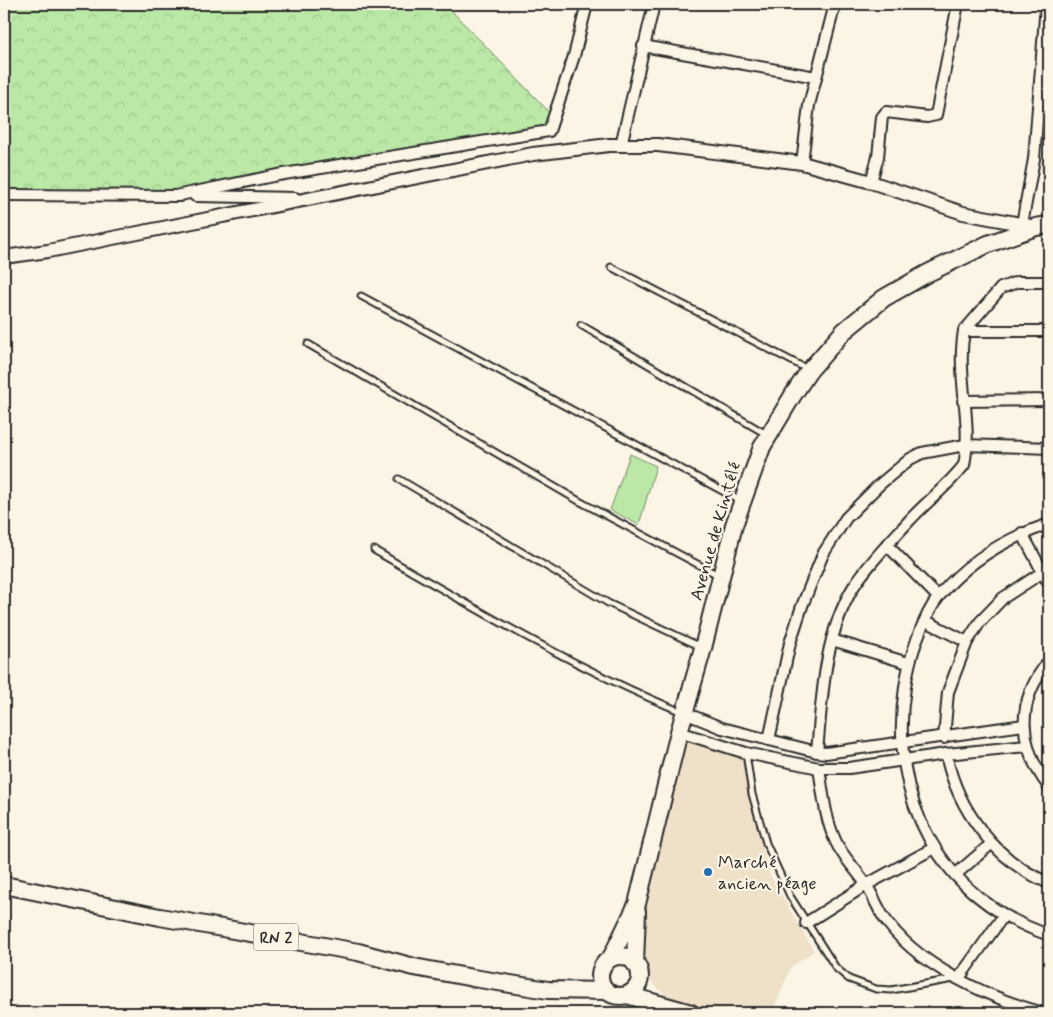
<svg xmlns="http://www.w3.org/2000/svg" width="1053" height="1017" font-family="Mynerve,sans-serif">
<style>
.built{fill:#efe0c8}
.green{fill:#bbe8a6;stroke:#738a68}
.forest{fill:url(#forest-crowns);stroke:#738a68}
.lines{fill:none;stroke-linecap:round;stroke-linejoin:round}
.service-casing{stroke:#2b2b2b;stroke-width:9}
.minor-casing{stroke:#2b2b2b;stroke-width:14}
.tertiary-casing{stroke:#2b2b2b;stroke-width:16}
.primary-casing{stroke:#2b2b2b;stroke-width:20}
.trunk-casing{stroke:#2b2b2b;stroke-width:20}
.service{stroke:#fcf5e5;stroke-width:5}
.minor{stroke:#fcf5e5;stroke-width:10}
.tertiary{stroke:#fcf5e5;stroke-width:12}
.primary{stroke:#fcf5e5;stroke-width:16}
.trunk{stroke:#fcf5e5;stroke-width:16}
.poi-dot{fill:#1f6fb2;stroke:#fcf5e5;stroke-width:2}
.labels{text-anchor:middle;stroke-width:4.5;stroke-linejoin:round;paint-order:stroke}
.shield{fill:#fcf5e5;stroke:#6a6863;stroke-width:1}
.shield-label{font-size:16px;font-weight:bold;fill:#2b2b2b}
.street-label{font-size:18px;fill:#2b2b2b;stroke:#fcf5e5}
.poi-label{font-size:18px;fill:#2b2b2b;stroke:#fcf5e5;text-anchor:start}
</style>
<defs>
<pattern id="forest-crowns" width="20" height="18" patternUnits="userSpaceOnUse" patternTransform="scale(1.25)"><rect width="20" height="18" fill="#bbe8a6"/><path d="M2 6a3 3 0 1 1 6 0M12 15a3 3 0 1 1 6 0" fill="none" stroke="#a1c78f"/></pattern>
</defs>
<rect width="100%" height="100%" fill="#fcf5e5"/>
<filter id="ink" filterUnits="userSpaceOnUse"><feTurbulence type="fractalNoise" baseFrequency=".02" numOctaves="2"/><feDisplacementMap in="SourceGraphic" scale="10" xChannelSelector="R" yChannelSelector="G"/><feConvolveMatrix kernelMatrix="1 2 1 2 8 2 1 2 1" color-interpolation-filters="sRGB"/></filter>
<g filter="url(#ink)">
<!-- built -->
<polygon class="built" points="680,735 744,755 753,815 770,875 814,951 791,967 772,1013 727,1013 681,1002 664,994 654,985 639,964 640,907"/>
<!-- green -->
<polygon class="green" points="630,454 656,466 639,525 610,510"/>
<!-- forest -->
<polygon class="forest" points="4,4 445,4 554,117 549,131 175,196 4,195"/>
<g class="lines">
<!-- service casing -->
<g class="service-casing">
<g id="service">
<polyline points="611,267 807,369"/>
<polyline points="361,296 741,501"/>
<polyline points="581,325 766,434"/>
<polyline points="308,344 579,501 718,575"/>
<polyline points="399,479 608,603 701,647"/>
<path d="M374,550C474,608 575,668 682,712"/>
<polyline points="746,753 752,794 766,843 790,896 836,968 849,979 876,989 891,990 954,979"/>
</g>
</g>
<!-- minor casing -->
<g class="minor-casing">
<g id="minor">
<polyline points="643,46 816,77"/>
<polyline points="621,145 654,4"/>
<polyline points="802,163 809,105 835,4"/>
<polyline points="871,182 878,157 882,117 886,112 927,117 936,115 958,4"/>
<polyline points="4,195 180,196"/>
<polyline points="175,196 278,175 549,131 574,56 587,4"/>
<polyline points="195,196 295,198"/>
<polyline points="1022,224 1034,159 1046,4"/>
<polyline points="964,331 1001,288 1017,282 1049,282"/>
<polyline points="963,401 1049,400"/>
<path d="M1049,524C1007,538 969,560 940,595C922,617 909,659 905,687C888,798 939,898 1049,935"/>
<polyline points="1022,533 1049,584"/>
<polyline points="887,545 938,597"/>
<polyline points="926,621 967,642"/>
<polyline points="832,640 908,663"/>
<path d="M1049,661C1015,702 1018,746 1049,787"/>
<polyline points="685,713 722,728 817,752 826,753 1024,725"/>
<polyline points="679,732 746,753 819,768 849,768 946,754 1027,746"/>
<polyline points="944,738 948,692 967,642 980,622 1003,598 1049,568"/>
<polyline points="769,740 790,643 802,606 823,554 846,518 879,485 910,459 922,453 965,445 1049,448"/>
<path d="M817,752C822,697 824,635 854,586C869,563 889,543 908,522C926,502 948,486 964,465C973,421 956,376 964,331H1049"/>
<path d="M946,754C957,809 996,862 1049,883"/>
<path d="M819,768C823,793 825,819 836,842C843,858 858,871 867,886C873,896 877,906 883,916C915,965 989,998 1043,1013"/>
<polyline points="955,875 991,844"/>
<polyline points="806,923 866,885 934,848"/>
<polyline points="959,978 1004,915"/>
</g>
</g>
<!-- tertiary casing -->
<g class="tertiary-casing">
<polyline id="tertiary" points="4,257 48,251 533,154 609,145 658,145 802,163 871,182 963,213 1036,227"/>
</g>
<!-- primary casing -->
<g class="primary-casing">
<g id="primary">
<polyline points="611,958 637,904 679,732 703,648 734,525 762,447 793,395 809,371 844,331 884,298 928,273 988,244 1036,227 1049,225"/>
<polyline points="635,964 637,911"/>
</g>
</g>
<!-- trunk casing -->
<g class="trunk-casing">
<g id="trunk">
<polyline points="4,885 160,917 358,952 414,967 473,978 548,990 607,991"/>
<circle cx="620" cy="976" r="20"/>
<polyline points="627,995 691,1013"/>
</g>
</g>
<!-- service -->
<use href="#service" class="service"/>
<!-- minor -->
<use href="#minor" class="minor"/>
<!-- tertiary -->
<use href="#tertiary" class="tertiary"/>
<!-- primary -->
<use href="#primary" class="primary"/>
<!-- trunk -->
<use href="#trunk" class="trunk"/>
</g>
</g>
<!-- markers -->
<circle class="poi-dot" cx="708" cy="872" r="5"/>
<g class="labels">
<!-- shield labels -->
<rect class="shield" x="253.5" y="923.5" width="45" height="27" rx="4"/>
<g class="shield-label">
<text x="276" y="943">RN 2</text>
</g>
<!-- street labels -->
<g class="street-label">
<text transform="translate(715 531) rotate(-74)" y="6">Avenue de Kintélé</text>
</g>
<!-- poi labels -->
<g class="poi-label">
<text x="718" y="868">Marché<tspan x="718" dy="21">ancien péage</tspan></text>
</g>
</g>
<!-- margin -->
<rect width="1053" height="1017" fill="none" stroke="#fcf5e5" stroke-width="20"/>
<rect x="10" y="10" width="1033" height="997" fill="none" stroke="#2b2b2b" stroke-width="2" filter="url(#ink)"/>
</svg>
